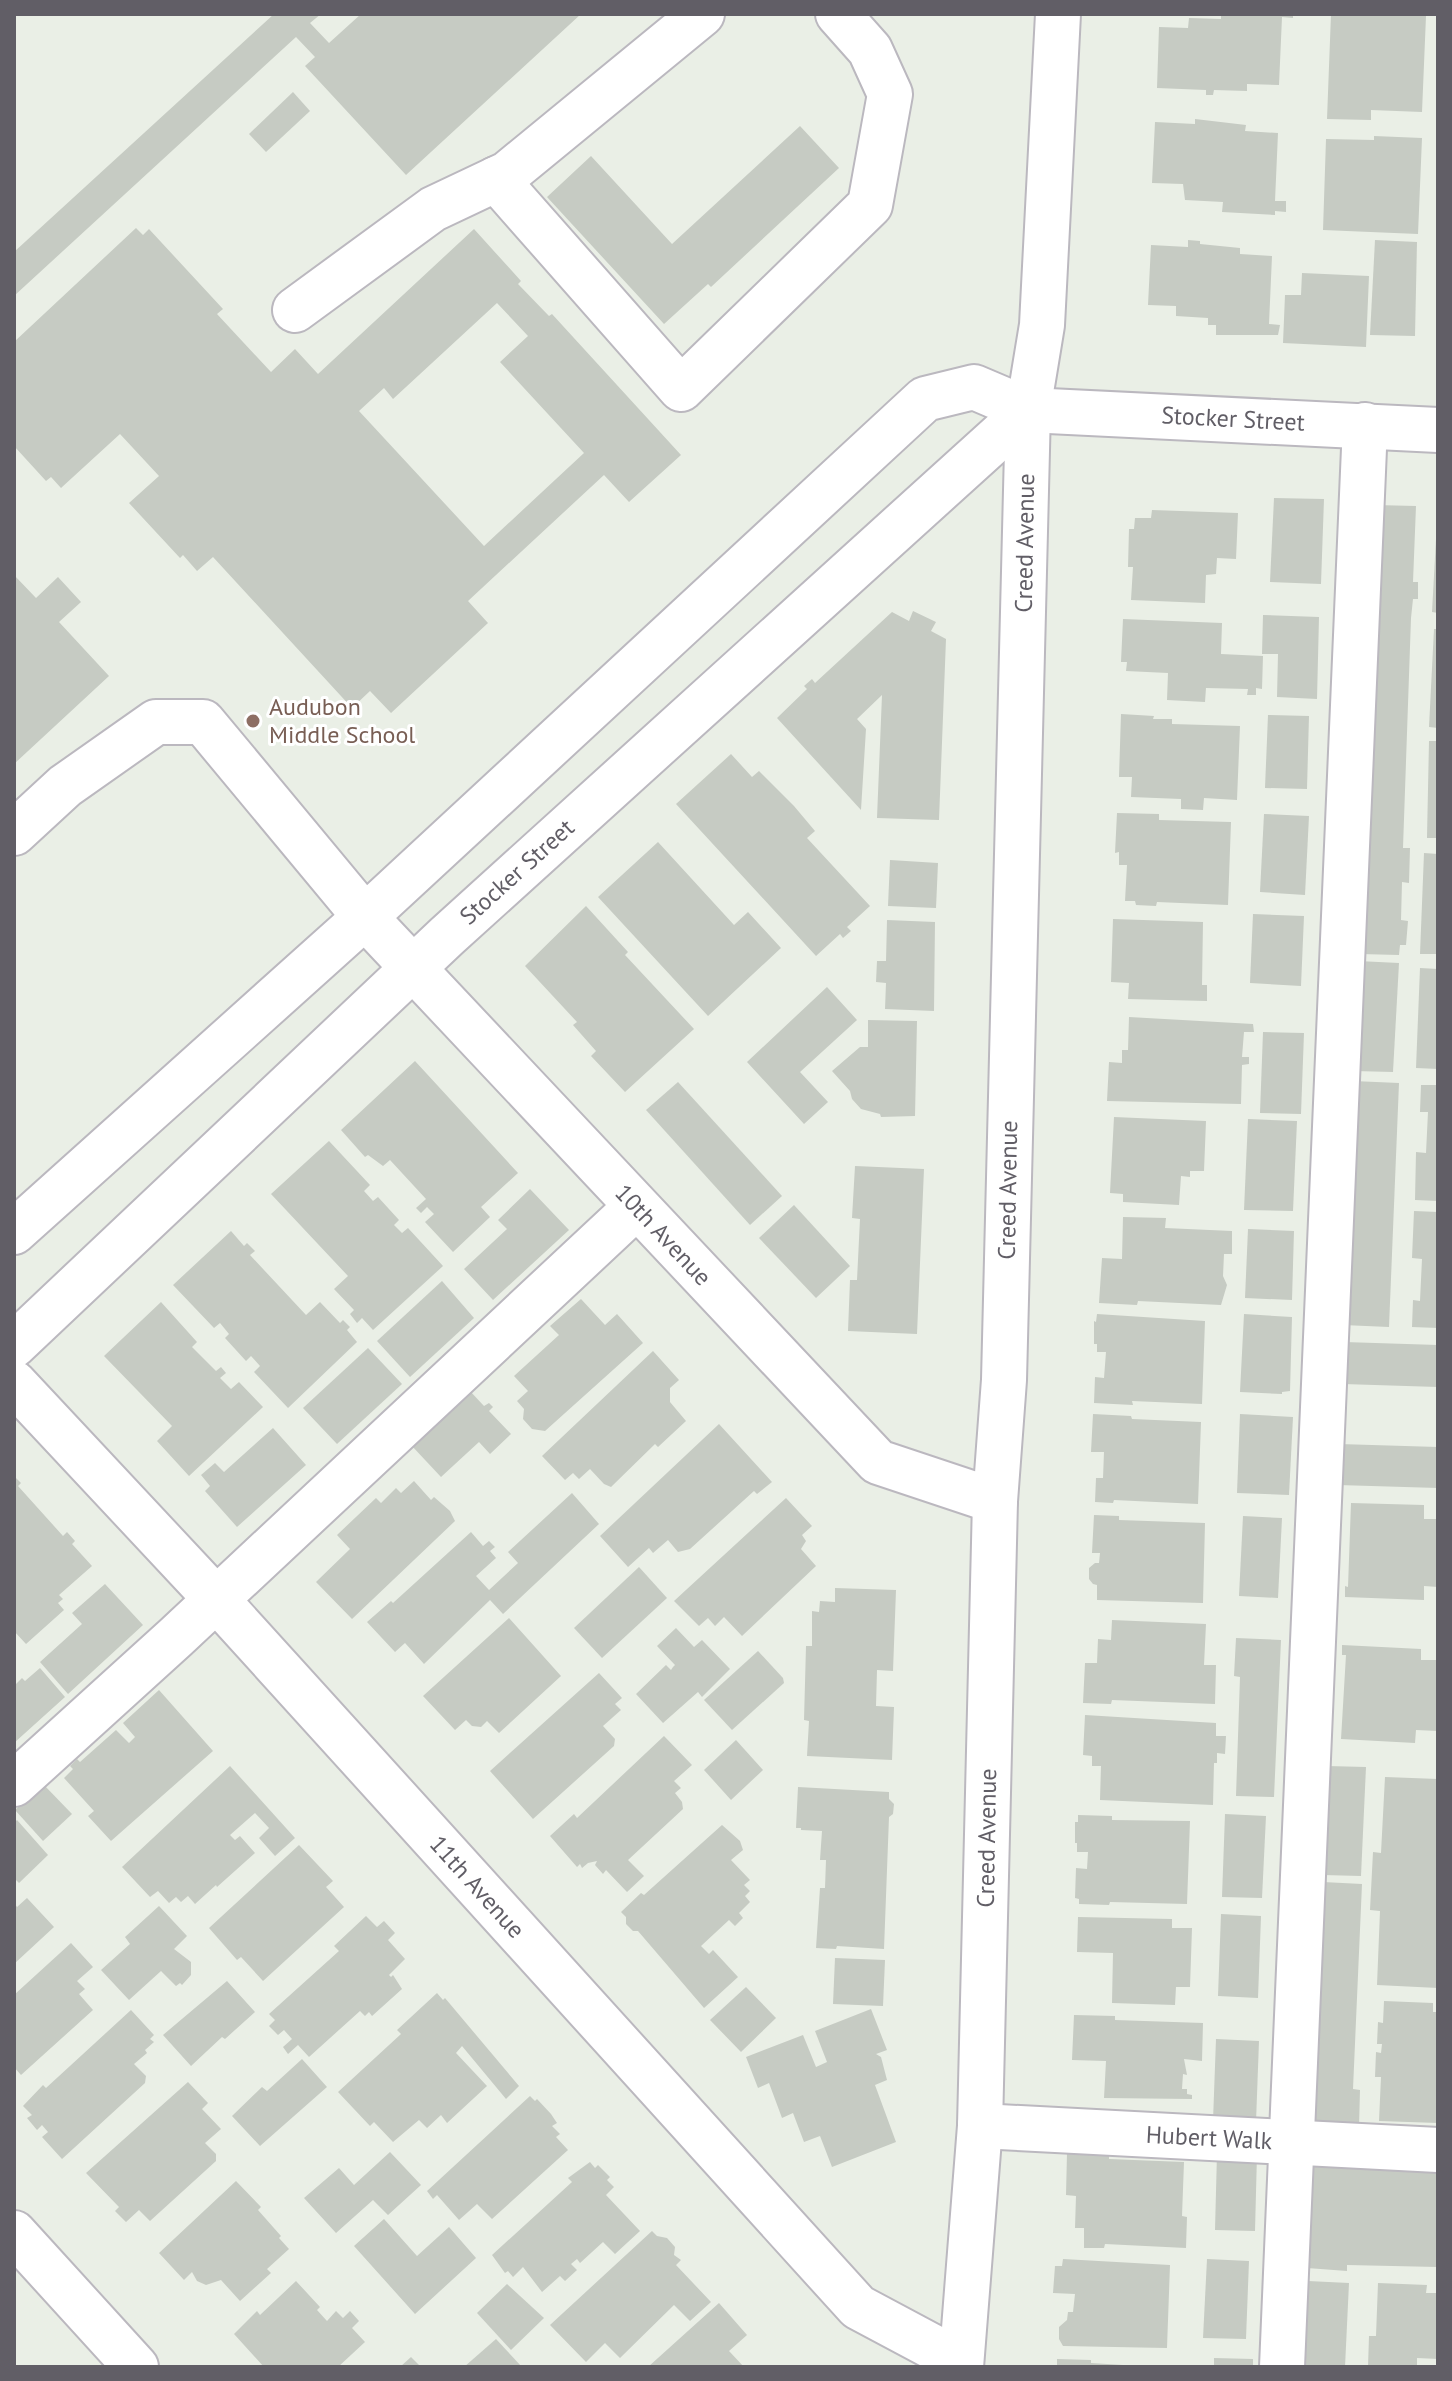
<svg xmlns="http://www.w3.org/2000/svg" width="1452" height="2381" font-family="'PT Sans',sans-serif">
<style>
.building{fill:#c6cbc3;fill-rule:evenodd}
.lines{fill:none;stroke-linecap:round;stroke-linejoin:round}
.minor-casing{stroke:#bbb8bf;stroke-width:48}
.minor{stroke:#fff;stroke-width:44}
.education-dot{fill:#8d6e63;stroke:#fff;stroke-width:3}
.labels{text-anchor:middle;stroke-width:6;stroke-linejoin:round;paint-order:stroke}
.street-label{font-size:24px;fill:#615e66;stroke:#fff}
.education-label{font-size:24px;fill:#785e54;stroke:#fff;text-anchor:start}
</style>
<rect width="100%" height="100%" fill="#eaefe6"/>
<!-- building -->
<g class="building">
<polygon points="274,14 321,14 310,23 329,43 361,14 581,14 406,175 305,66 315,57 296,37 14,296 14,252"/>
<polygon points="1221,14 1293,14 1293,18 1282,17 1279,85 1247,84 1247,91 1214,90 1213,95 1206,95 1206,90 1157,88 1159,27 1188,28 1189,18 1221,19"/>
<polygon points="1331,14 1426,16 1422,112 1371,110 1371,120 1327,119"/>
<polygon points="293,92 310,111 266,152 249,134"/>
<polygon points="1195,119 1246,125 1245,131 1278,133 1275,201 1286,201 1286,212 1275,211 1275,215 1222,212 1223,202 1185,200 1183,184 1152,183 1155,122 1195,124"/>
<polygon points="800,126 839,168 711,287 708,284 664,324 547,197 591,156 672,244"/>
<polygon points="1374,136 1422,138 1418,234 1323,230 1326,139 1374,140"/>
<path d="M136,228L143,235L149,229L223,309L217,314L271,372L295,349L318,374L474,229L521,281L518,284L549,316L552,314L681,455L629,502L604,475L468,601L488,623L391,713L370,691L352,708L213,557L197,571L183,555L180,558L129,503L159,476L120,434L61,488L51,477L46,481L14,446V342ZM497,303L528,336L500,362L584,453L484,546L359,411L384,388L393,399Z"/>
<polygon points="1188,240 1200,241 1200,244 1240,248 1240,254 1272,256 1269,324 1280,325 1278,335 1216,335 1216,325 1208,325 1208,318 1176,316 1176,306 1148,305 1151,245 1188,247"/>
<polygon points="1375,240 1417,242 1415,336 1370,335"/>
<polygon points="1302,273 1369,276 1366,347 1283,343 1285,295 1301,295"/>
<polygon points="1274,498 1324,499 1321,584 1270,582"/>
<polygon points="1375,505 1416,506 1413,582 1418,582 1418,599 1413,599 1411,618 1403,848 1410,848 1409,883 1402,882 1401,920 1408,921 1406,945 1400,945 1399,955 1360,954"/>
<polygon points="1152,510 1238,513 1236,559 1217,558 1216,574 1206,575 1205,603 1131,600 1133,567 1128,567 1129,529 1134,529 1135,518 1151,518"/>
<polygon points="1436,539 1438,539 1438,613 1432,612"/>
<polygon points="14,575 36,598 58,577 81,602 59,622 109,676 14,764"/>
<polygon points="913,611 936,622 931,631 946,639 939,820 877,818 882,695 857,719 866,729 861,810 777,718 807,689 804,686 812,679 815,683 892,612 909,621"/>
<polygon points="1263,615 1319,617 1317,699 1277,697 1278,654 1262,654"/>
<polygon points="1123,619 1222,623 1221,654 1263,656 1262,689 1256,688 1256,695 1247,695 1248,689 1206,688 1205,702 1167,700 1168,673 1126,671 1127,662 1121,662"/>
<polygon points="1434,629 1438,629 1438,728 1429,727"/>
<polygon points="1121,714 1154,716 1153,719 1172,719 1172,724 1240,726 1237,800 1204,798 1203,810 1181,809 1181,799 1131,797 1132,777 1119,777"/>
<polygon points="1268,715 1309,716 1307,789 1265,788"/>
<polygon points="1429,741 1438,741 1438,838 1427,838"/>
<polygon points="731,754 752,777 759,771 794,806 815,831 807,838 870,906 847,927 851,931 843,938 840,934 816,956 676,804"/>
<polygon points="1117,813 1159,814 1159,820 1231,822 1228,905 1157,902 1156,906 1136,905 1135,901 1125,901 1127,865 1119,865 1119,852 1115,853"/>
<polygon points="1264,814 1309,816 1305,895 1260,892"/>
<polygon points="658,842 734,925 748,912 781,948 708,1016 598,897"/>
<polygon points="1424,853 1438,854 1438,954 1420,954"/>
<polygon points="890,860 938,863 936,908 888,906"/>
<polygon points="586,906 628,952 625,955 694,1029 625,1092 591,1056 596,1051 573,1025 577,1022 525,966"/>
<polygon points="1253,914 1304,916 1301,986 1250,983"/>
<polygon points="1113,919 1203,922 1202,985 1207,985 1207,1001 1128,999 1129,983 1111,982"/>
<polygon points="887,920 935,922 934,1011 885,1009 886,983 876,982 877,961 886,961"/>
<polygon points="1358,961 1399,963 1393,1072 1354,1071"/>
<polygon points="1420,968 1438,969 1438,1069 1416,1068"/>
<polygon points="827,987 857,1020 800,1072 828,1102 804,1124 747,1062"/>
<polygon points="1129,1017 1253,1024 1254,1032 1244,1032 1242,1057 1249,1057 1249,1064 1242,1065 1241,1104 1107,1101 1109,1062 1122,1063 1122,1050 1128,1050"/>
<polygon points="868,1020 917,1021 915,1116 881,1117 880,1114 861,1109 852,1099 850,1091 832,1071 860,1047 868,1047"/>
<polygon points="1263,1032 1304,1033 1301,1114 1260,1113"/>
<polygon points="415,1061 518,1173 481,1207 490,1217 453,1252 425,1222 434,1214 427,1207 421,1213 416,1208 426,1199 390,1160 383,1166 368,1155 365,1157 341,1130"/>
<polygon points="1353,1081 1399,1083 1389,1327 1343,1325"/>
<polygon points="678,1082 782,1196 750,1225 646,1110"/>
<polygon points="1421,1085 1438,1085 1438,1201 1415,1200 1416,1152 1426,1153 1428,1112 1420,1112"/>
<polygon points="1114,1117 1206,1121 1204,1171 1190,1171 1190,1177 1181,1176 1179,1205 1123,1202 1123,1194 1110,1193"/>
<polygon points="1248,1119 1297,1121 1293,1211 1244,1210"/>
<polygon points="329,1141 370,1185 364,1191 373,1201 378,1197 399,1220 394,1225 402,1233 408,1228 443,1266 373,1330 362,1318 357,1323 350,1314 354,1310 334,1289 348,1276 271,1194"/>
<polygon points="855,1166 924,1169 917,1334 848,1331 850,1280 857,1280 860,1219 852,1218"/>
<polygon points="530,1189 569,1230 493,1300 464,1269 507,1229 498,1220"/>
<polygon points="794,1205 850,1266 816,1298 759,1238"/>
<polygon points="1414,1211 1438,1212 1438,1328 1412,1327 1413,1300 1420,1301 1422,1259 1412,1258"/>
<polygon points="1123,1217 1166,1218 1165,1228 1232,1231 1232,1254 1224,1254 1223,1276 1227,1285 1221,1305 1138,1301 1137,1305 1099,1303 1102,1258 1122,1259"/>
<polygon points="1248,1229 1294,1231 1292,1300 1245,1298"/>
<polygon points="231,1231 244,1246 247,1243 255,1251 250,1255 306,1315 320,1302 340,1323 343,1320 350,1327 347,1330 357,1342 288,1408 254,1372 260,1366 251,1356 246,1361 225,1338 229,1334 220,1323 214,1328 173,1285"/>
<polygon points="442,1281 474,1318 410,1377 377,1341"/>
<polygon points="581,1299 605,1325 617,1314 643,1343 545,1431 532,1429 523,1419 524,1409 517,1401 528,1391 514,1376 559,1335 550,1326"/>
<polygon points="161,1302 197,1342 192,1347 216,1371 221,1367 226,1373 220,1378 231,1389 239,1382 263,1407 189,1476 157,1441 172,1426 104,1356"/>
<polygon points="1097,1314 1205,1321 1202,1404 1132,1401 1133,1405 1094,1403 1095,1377 1104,1378 1106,1352 1097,1352 1097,1344 1094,1344 1094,1321 1096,1322"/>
<polygon points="1244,1314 1292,1317 1290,1391 1282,1392 1282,1394 1240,1392"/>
<polygon points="1344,1342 1438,1345 1438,1387 1343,1384"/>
<polygon points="368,1348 402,1384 337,1444 303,1408"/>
<polygon points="653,1351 679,1380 670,1388 670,1402 686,1421 658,1447 655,1444 611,1487 604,1484 590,1469 579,1479 573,1473 565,1480 542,1456"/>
<polygon points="469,1390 484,1406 489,1403 493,1407 489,1411 511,1434 490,1454 479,1442 441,1477 411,1445"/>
<polygon points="1093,1414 1131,1416 1132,1419 1201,1422 1198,1504 1114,1500 1113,1503 1095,1502 1096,1478 1103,1478 1104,1452 1091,1452"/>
<polygon points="1240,1414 1293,1417 1289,1495 1237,1493"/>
<polygon points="719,1424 772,1482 757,1494 754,1491 690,1549 678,1552 668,1540 653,1553 649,1548 628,1567 600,1536"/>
<polygon points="273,1428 306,1465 237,1527 205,1491 210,1486 201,1475 215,1463 224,1472"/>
<polygon points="1339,1444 1438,1447 1438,1488 1338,1485"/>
<polygon points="14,1476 21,1483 18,1486 63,1536 67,1532 75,1541 72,1544 92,1566 59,1595 63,1599 58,1603 64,1610 26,1644 14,1631"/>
<polygon points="414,1481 431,1500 434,1497 450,1511 455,1521 352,1619 316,1582 350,1549 337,1535 376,1498 381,1503 396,1488 401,1493"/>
<polygon points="572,1493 599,1524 503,1614 490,1600 424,1664 405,1643 395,1652 367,1622 391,1601 393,1603 471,1532 483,1546 489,1541 495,1547 490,1551 496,1558 476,1576 489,1590 518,1563 508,1552"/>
<polygon points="786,1498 812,1526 802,1535 806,1541 801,1549 816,1566 742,1636 724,1617 715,1626 708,1618 699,1626 674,1601"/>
<polygon points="1351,1503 1424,1505 1424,1519 1438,1519 1438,1587 1424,1586 1424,1600 1345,1597 1345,1586 1348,1587"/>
<polygon points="1094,1515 1119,1516 1119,1520 1205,1523 1203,1603 1097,1600 1097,1585 1093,1584 1089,1579 1089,1568 1095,1563 1099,1563 1100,1553 1092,1553"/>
<polygon points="1243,1516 1282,1518 1278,1598 1239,1596"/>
<polygon points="639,1567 667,1598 602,1658 574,1628"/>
<polygon points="105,1584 143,1625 68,1694 40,1662 82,1624 72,1613"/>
<polygon points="835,1588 896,1590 893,1671 877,1670 876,1706 894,1707 892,1760 807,1756 809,1721 804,1720 806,1646 812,1646 812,1611 819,1612 820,1601 835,1602"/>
<polygon points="509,1618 561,1676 499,1733 487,1721 481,1727 472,1726 466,1720 455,1730 423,1696"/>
<polygon points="1112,1620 1206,1624 1204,1665 1216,1665 1215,1704 1112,1700 1111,1704 1083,1703 1085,1663 1097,1663 1098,1639 1111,1640"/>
<polygon points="676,1628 694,1647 702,1640 730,1669 702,1697 698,1692 663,1723 636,1694 666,1665 671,1670 673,1667 675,1665 657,1646"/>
<polygon points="1236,1638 1281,1640 1274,1797 1236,1796 1240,1677 1234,1676"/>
<polygon points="1342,1645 1421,1649 1421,1660 1438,1660 1438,1731 1416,1730 1415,1743 1341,1739 1346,1655 1342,1655"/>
<polygon points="758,1651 783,1678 784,1683 732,1730 704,1700"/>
<polygon points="40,1668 65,1697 14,1743 14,1686 22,1678 25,1681"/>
<polygon points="599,1673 622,1698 615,1704 621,1710 603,1726 615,1739 614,1746 533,1819 490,1771"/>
<polygon points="159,1690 213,1751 111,1841 88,1816 94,1811 64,1778 73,1769 70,1766 77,1759 80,1762 116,1730 129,1743 135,1737 123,1723"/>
<polygon points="1085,1715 1216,1723 1216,1736 1226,1736 1225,1754 1217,1753 1217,1763 1214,1763 1213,1805 1100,1800 1101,1766 1092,1766 1092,1756 1083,1755"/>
<polygon points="664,1736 692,1765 674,1781 681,1788 675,1793 682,1802 683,1809 628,1860 644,1876 627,1892 606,1870 603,1874 595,1865 597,1861 588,1863 582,1868 580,1864 577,1867 550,1836 574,1814 577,1818"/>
<polygon points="736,1740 763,1770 731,1800 704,1770"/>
<polygon points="230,1766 295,1838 275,1856 259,1838 269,1828 255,1813 230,1835 235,1840 240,1836 255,1853 217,1887 216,1885 195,1904 188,1896 181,1902 176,1897 169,1903 158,1891 150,1897 122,1867"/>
<polygon points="1327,1766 1366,1767 1361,1876 1323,1875"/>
<polygon points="1385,1777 1438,1779 1438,1988 1377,1985 1380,1911 1370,1910 1373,1852 1381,1853"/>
<polygon points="43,1784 72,1814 43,1841 15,1810"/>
<polygon points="798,1787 889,1792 889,1799 894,1804 893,1814 889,1817 884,1949 837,1946 836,1949 816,1948 820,1888 825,1888 826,1860 820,1860 822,1831 801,1830 801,1828 796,1828"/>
<polygon points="1225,1814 1266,1816 1262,1898 1222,1897"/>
<polygon points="1078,1815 1112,1816 1112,1820 1190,1821 1187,1904 1110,1902 1109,1905 1079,1904 1079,1899 1075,1898 1076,1868 1087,1869 1088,1852 1077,1852 1077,1843 1075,1843 1075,1822 1078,1822"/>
<polygon points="17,1820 48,1855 19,1883 14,1878 14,1823"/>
<polygon points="722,1825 740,1841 743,1850 731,1860 750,1880 744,1885 750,1891 745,1896 750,1902 739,1913 743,1918 735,1926 729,1920 701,1946 709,1954 713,1950 738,1977 704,2008 638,1931 633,1931 626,1924 626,1917 621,1912 641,1893 644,1895"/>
<polygon points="299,1845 333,1881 326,1887 344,1907 263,1981 241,1957 237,1960 209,1928"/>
<polygon points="1323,1882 1362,1884 1353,2089 1360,2090 1359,2127 1314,2126"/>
<polygon points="27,1898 54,1927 14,1964 14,1903 17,1907"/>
<polygon points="159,1906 187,1936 174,1949 191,1962 191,1975 182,1985 180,1983 176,1986 161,1971 129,2000 101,1970 130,1944 125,1937"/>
<polygon points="1221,1914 1261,1916 1258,1998 1218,1996"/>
<polygon points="366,1916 377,1927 384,1921 395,1933 388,1940 405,1959 389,1975 391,1977 393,1975 402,1989 372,2016 369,2012 365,2016 360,2011 309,2057 298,2045 288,2054 283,2047 292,2039 284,2030 278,2035 269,2026 275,2020 269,2014 339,1951 334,1946"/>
<polygon points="1078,1917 1172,1919 1172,1928 1192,1928 1190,1987 1176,1987 1175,2005 1112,2003 1113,1953 1077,1952"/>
<polygon points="71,1943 93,1967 77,1981 85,1989 79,1994 93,2010 21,2075 14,2067 14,1995"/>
<polygon points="835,1958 885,1960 883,2006 833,2004"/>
<polygon points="227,1981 255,2012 225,2039 222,2037 191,2066 163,2035"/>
<polygon points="746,1987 776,2018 741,2052 710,2020"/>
<polygon points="437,1993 443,2000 445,1998 519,2086 506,2099 462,2046 456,2053 487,2086 447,2123 441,2115 427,2128 419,2120 393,2142 374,2122 370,2126 338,2092 401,2034 397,2030"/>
<polygon points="1384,2001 1433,2003 1433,2012 1438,2012 1438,2123 1379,2121 1381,2077 1375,2077 1376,2052 1381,2053 1382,2044 1377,2044 1378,2022 1383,2023"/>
<polygon points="871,2009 887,2050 876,2054 881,2057 887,2080 875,2085 896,2142 832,2167 820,2136 804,2142 793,2113 782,2118 769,2083 758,2088 746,2057 803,2035 816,2067 827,2062 815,2031"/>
<polygon points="131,2010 154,2035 150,2039 154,2042 145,2050 147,2053 134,2064 146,2076 145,2083 62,2159 42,2137 48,2132 42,2125 37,2130 27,2118 32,2115 23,2106 43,2085 46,2088"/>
<polygon points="1074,2015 1115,2016 1115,2020 1203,2023 1202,2061 1184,2059 1187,2075 1183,2074 1182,2089 1187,2089 1187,2094 1192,2095 1192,2099 1104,2098 1106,2061 1072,2060"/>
<polygon points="1216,2039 1259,2041 1256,2122 1213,2121"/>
<polygon points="302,2059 327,2087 260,2146 232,2116 262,2087 267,2091"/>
<polygon points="188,2082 208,2103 202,2109 221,2129 205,2143 216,2154 216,2161 150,2221 139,2210 126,2222 115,2211 119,2207 86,2173"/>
<polygon points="530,2096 535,2101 537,2099 551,2114 557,2123 552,2126 560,2134 556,2137 568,2150 492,2219 477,2204 459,2220 437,2195 433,2199 427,2191"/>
<polygon points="390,2152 421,2185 388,2215 373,2200 336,2233 304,2198 339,2168 354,2185"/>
<polygon points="1067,2153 1109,2156 1109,2159 1184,2162 1182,2216 1187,2217 1186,2248 1105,2244 1104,2248 1084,2248 1084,2228 1075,2228 1076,2196 1066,2195"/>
<polygon points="1217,2153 1257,2154 1255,2231 1215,2230"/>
<polygon points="1311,2157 1438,2171 1438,2267 1347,2265 1347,2271 1307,2268"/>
<polygon points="590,2162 595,2168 598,2165 610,2177 607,2180 614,2187 606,2195 640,2231 615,2254 603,2242 580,2263 577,2259 571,2264 577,2270 565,2281 560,2276 542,2292 523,2267 513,2277 508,2271 505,2273 492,2255 572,2182 568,2178"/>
<polygon points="236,2181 261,2207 258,2210 281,2236 279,2238 289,2249 267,2269 271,2273 240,2301 221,2280 206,2285 197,2281 192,2272 184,2280 159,2253"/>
<polygon points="384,2219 417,2256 449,2227 476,2258 415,2314 354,2246"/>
<polygon points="652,2231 657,2236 667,2238 675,2247 674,2255 681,2260 676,2265 711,2302 690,2321 674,2305 620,2358 605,2343 586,2362 550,2325"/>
<polygon points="1063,2259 1170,2265 1167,2348 1063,2346 1059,2339 1059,2327 1067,2320 1068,2312 1073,2312 1075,2294 1053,2293 1055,2266 1062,2266"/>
<polygon points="1207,2259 1249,2261 1246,2339 1203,2338"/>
<polygon points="296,2281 320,2307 317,2310 327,2321 336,2311 343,2318 350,2311 359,2321 352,2328 365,2342 338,2367 264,2367 234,2334 257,2311 260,2315"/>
<polygon points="1308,2281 1349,2283 1345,2367 1304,2367"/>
<polygon points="1378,2283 1427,2285 1426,2293 1438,2293 1438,2359 1417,2358 1417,2367 1368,2367 1369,2336 1376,2336"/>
<polygon points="507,2284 544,2318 511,2350 477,2313"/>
<polygon points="719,2303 747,2335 729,2351 744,2367 648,2367"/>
<polygon points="496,2339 522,2367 464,2367"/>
<polygon points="411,2357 421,2367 400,2367"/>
<polygon points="1214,2358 1253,2359 1253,2367 1214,2367"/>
<polygon points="1057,2359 1091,2360 1091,2363 1123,2365 1123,2367 1057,2367"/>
</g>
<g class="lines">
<!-- minor casing -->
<g class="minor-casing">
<g id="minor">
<polyline points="496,179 681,389 870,205 890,94 870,50 838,14"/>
<polyline points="295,310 433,209 507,174 702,14"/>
<polyline points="14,833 65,786 156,722 203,722 365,917 878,1462 995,1501"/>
<polyline points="14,1232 365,917 925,399 974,387 1028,410 1438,430"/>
<polyline points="14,1345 447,936 1028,410"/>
<polyline points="14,1383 216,1599 858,2307 961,2362"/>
<polyline points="14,1784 176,1637 636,1207"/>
<polyline points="980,2126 1438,2150"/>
<polyline points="14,2233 136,2367"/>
<polyline points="961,2367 980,2126 995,1501 1004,1380 1028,410 1042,325 1058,14"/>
<polyline points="1282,2367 1365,425"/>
</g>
</g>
<!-- minor -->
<use href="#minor" class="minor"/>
</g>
<!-- markers -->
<circle class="education-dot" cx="253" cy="721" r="8"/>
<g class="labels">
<!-- street labels -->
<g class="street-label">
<text transform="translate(1233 419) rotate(3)" y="8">Stocker Street</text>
<text transform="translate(1025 543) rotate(-89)" y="8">Creed Avenue</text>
<text transform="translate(517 872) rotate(-42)" y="8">Stocker Street</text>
<text transform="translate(1008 1190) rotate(-89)" y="8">Creed Avenue</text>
<text transform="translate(663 1235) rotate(47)" y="8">10th Avenue</text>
<text transform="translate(987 1838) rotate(-89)" y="8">Creed Avenue</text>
<text transform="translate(477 1887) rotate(48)" y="8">11th Avenue</text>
<text transform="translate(1209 2138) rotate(3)" y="8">Hubert Walk</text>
</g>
<!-- education labels -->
<g class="education-label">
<text x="269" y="715">Audubon<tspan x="269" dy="28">Middle School</tspan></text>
</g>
</g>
<!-- border -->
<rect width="1452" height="2381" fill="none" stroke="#615e66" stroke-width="32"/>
</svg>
